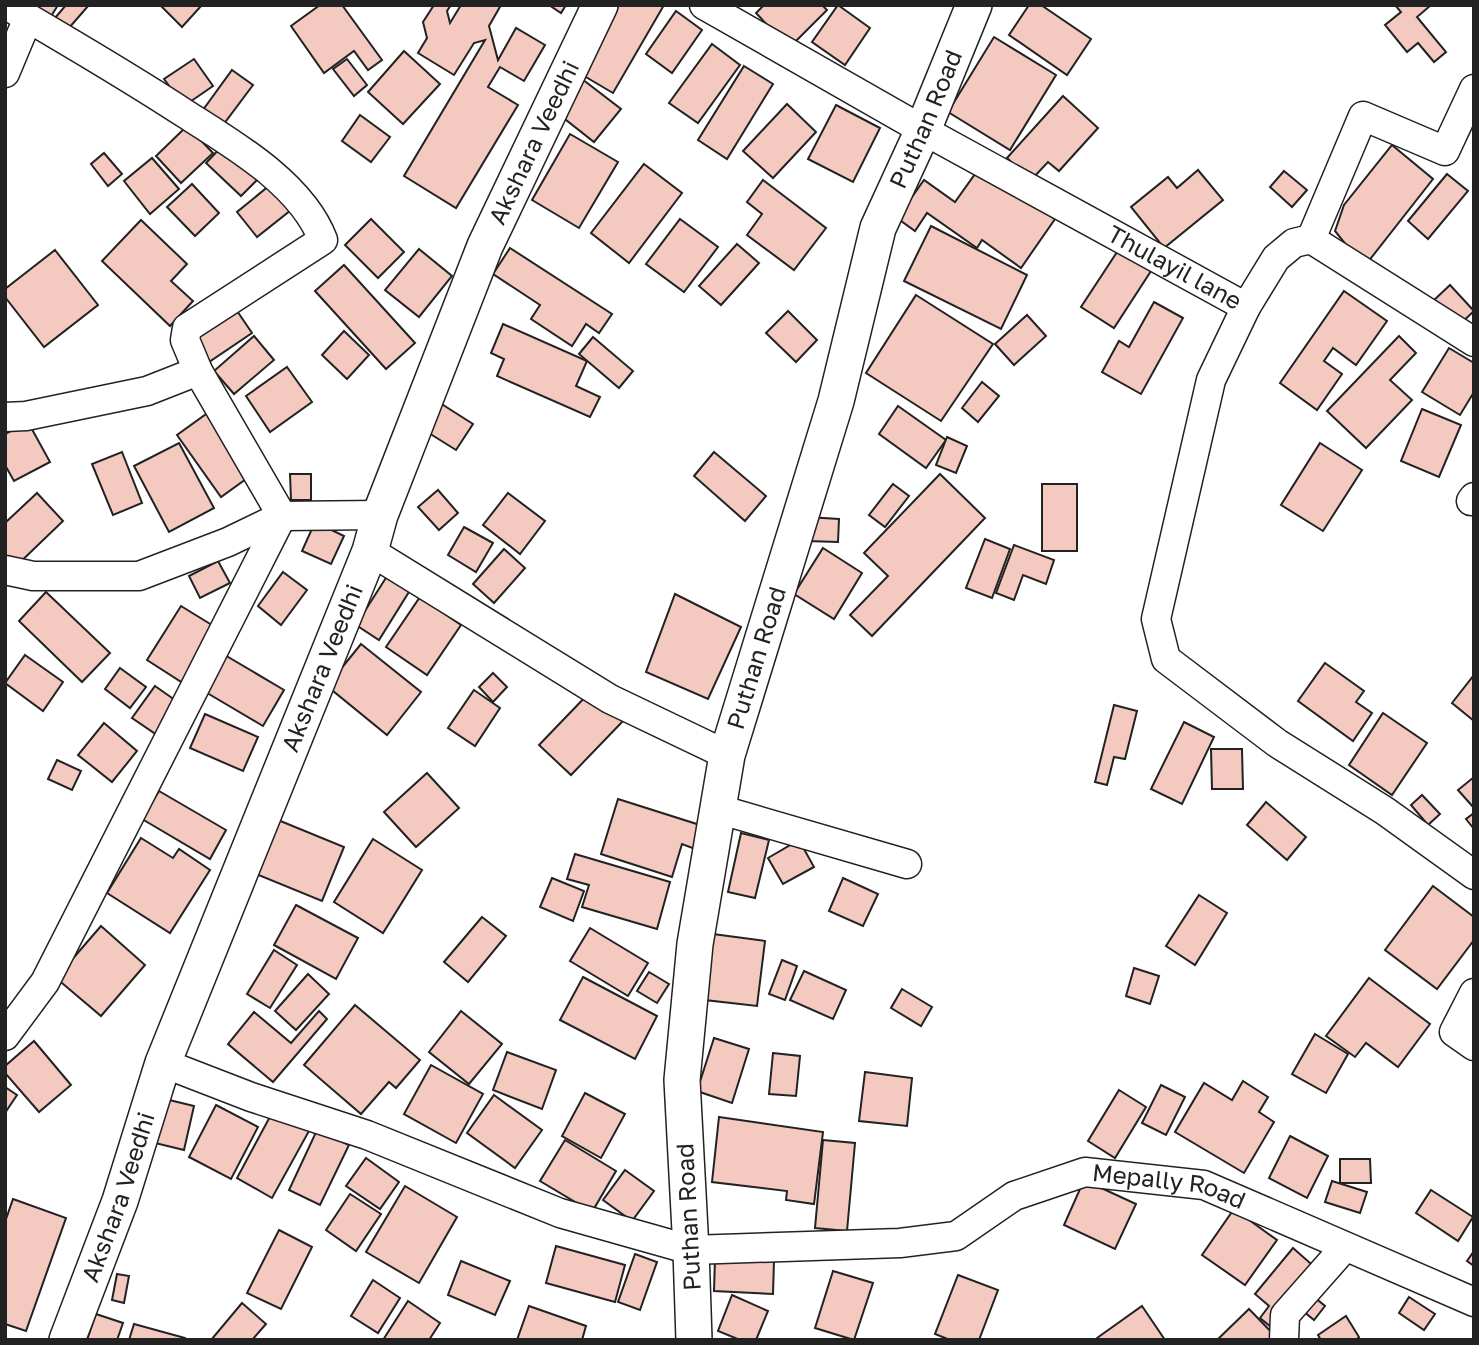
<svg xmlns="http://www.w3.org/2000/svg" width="1479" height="1345" font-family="'Golos Text',sans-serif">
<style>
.building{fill:#f3c9c0;stroke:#222;stroke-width:2}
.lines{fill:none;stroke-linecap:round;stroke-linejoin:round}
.minor-casing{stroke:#222;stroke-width:31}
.tertiary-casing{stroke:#222;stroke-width:38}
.minor{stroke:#fff;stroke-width:28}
.tertiary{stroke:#fff;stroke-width:35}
.labels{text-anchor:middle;stroke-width:5;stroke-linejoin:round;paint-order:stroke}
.street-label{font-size:24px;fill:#222;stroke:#fff}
</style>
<rect width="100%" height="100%" fill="#fff"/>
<!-- building -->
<g class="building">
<polygon points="17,5 58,5 47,23"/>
<polygon points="66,5 89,5 62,36 49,25"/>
<polygon points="160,5 202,5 182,27"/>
<polygon points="320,5 342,5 382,60 368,70 354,51 324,73 291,26"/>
<polygon points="434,5 451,5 447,11 450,23 461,5 501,5 489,26 498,60 516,28 545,45 524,81 500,67 488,87 518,105 456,208 404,176 485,40 474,43 454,75 418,53 427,38 423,22"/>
<polygon points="549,5 566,5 561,13"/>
<polygon points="619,5 664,5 613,93 579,73"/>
<polygon points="764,5 822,5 827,10 789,48 756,13"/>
<polygon points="838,5 870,28 845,65 812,42"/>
<polygon points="1029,5 1041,5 1091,39 1067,75 1009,35"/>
<polygon points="1395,5 1431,5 1417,17 1446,52 1434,62 1418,43 1407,52 1385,25 1401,12"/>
<polygon points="676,11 702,30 672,73 646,54"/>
<polygon points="994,37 1056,75 1010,150 948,112"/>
<polygon points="712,44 740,65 698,123 669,103"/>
<polygon points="404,51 440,84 403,124 368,92"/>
<polygon points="194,59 213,86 184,106 164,79"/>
<polygon points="347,59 367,85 354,96 333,69"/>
<polygon points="744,66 773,84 727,159 698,140"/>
<polygon points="232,70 253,85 220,129 200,114"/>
<polygon points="582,79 621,109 594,142 556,112"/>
<polygon points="1063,96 1098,128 1059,171 1048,162 1031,180 1007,158"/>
<polygon points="787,104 816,132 773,178 743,151"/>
<polygon points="836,105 880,128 853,182 808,159"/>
<polygon points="360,115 390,137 371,162 342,141"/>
<polygon points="187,126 213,153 181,183 156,156"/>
<polygon points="570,134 618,162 579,228 532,200"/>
<polygon points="224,144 259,178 241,196 206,163"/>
<polygon points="1392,145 1433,179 1364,267 1335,231 1344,205"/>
<polygon points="104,153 122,174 108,186 91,164"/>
<polygon points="152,158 179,189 150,214 124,181"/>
<polygon points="644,164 682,193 629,263 591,233"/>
<polygon points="980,167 1055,219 1021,268 982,240 977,248 927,213 915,231 897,218 924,180 955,202"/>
<polygon points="1198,170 1223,200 1164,248 1131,207 1168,177 1177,188"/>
<polygon points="1284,171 1307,190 1292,207 1270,187"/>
<polygon points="1447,174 1468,191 1428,239 1408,221"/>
<polygon points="763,180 826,228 794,270 747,235 762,214 747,202"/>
<polygon points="192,184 219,213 195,236 167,207"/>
<polygon points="270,185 291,210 257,237 237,212"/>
<polygon points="371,219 404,252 378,278 345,245"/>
<polygon points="680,219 718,247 684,292 646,264"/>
<polygon points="141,220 187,264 171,281 193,301 170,326 102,261"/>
<polygon points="931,226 1027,275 1001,329 904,281"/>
<polygon points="737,244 759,263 721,305 699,286"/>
<polygon points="510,248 612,314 599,333 586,324 572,346 531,319 540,305 493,274"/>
<polygon points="419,249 452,276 419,317 385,290"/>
<polygon points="1119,249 1151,271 1114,328 1081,307"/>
<polygon points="55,250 98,305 44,347 5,297 5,289"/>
<polygon points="344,265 415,343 386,369 315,291"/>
<polygon points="1450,285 1474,311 1457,327 1433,301"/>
<polygon points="1344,291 1387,321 1356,365 1333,348 1324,361 1342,374 1317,410 1280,383"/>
<polygon points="916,295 993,344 941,421 866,373"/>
<polygon points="231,302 252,333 209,362 188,331"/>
<polygon points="1154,302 1183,318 1141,394 1102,372 1119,341 1129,347"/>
<polygon points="788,311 817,340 796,362 766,333"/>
<polygon points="1027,315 1046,336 1014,365 995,344"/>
<polygon points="503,324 587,361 576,386 600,397 590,417 497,376 504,359 491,353"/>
<polygon points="344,331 369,355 347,379 322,355"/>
<polygon points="254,336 274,360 234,394 214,371"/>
<polygon points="1399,336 1416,353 1390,380 1412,400 1366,448 1327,411"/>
<polygon points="593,337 633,371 619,388 579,354"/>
<polygon points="1449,348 1474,363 1474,392 1460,415 1422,392"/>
<polygon points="287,367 312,402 270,432 246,396"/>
<polygon points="982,382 999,396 978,422 962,408"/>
<polygon points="440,403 473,424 456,450 424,430"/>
<polygon points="898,406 946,440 926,468 879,434"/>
<polygon points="1422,409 1461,425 1439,477 1401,461"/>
<polygon points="209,412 253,474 221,497 177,435"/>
<polygon points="28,422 50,462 14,481 5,465 5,434"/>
<polygon points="947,437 967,446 956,473 936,465"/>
<polygon points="179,443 214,508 169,532 134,466"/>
<polygon points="1320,443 1362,470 1323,531 1281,505"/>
<polygon points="122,452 142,503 113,515 92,464"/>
<polygon points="714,452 766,496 745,521 694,476"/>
<polygon points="290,474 311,474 311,500 291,500"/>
<polygon points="940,474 985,518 872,636 850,615 888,576 864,553"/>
<polygon points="893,484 909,496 885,527 869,515"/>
<rect x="1042" y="484" width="35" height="67"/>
<polygon points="438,490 458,513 439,530 418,507"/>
<polygon points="37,493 63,521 13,569 5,561 5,523"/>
<polygon points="508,493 545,521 520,554 483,525"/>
<polygon points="807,517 839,519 838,542 806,541"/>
<polygon points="315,522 344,536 331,564 302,551"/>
<polygon points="464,527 493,543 476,572 448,555"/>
<polygon points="985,539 1010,549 992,598 966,588"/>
<polygon points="1014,545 1054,560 1046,584 1023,575 1014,600 996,593"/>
<polygon points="823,548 862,573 834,619 794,594"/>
<polygon points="504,549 525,568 494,603 473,584"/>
<polygon points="218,561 230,583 200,598 189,576"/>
<polygon points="283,572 307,590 281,625 258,606"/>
<polygon points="389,573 412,587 379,640 356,625"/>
<polygon points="46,592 110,653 82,682 19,621"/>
<polygon points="675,594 741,627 708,699 646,672"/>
<polygon points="420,597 461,625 427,675 386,647"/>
<polygon points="181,606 220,630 186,685 147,660"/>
<polygon points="361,644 421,692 387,735 327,686"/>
<polygon points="218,651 284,690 263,726 197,687"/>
<polygon points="25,655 63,682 43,711 5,683"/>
<polygon points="1325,663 1364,691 1356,702 1372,713 1353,741 1298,701"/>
<polygon points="120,668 146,687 130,708 105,689"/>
<polygon points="493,673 507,687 493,702 479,687"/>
<polygon points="1474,675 1474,721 1452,703"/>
<polygon points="155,686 182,705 160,737 132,718"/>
<polygon points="474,690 500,708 475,746 448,728"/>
<polygon points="591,691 623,721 571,775 539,745"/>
<polygon points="1114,705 1137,711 1125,759 1114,757 1107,785 1095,782"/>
<polygon points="1383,713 1427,743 1392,795 1349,765"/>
<polygon points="205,714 258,737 243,771 190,748"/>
<polygon points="1184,722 1214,737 1182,804 1151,789"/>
<polygon points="104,723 137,751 112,782 78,755"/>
<polygon points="1211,749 1242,749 1243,789 1212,789"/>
<polygon points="57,760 81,771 72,790 48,779"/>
<polygon points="427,773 459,808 416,847 384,812"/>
<polygon points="1474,777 1474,808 1458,790"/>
<polygon points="159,791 226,830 210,859 142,819"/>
<polygon points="1422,795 1440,814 1428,825 1411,805"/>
<polygon points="618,799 703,826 695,849 682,844 672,877 601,854"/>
<polygon points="1266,802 1306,837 1287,860 1247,825"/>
<polygon points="1474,813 1474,829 1466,819"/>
<polygon points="278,820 344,847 322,901 256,874"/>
<polygon points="741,833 769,840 755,898 728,892"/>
<polygon points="141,838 173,858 179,849 210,870 170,933 107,893"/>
<polygon points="373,839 422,870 383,933 334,902"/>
<polygon points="799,840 814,867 783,884 768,858"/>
<polygon points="575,854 670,882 657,929 582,907 589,885 567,879"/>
<polygon points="552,878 584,891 573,921 540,907"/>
<polygon points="843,878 878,894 863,926 829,911"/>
<polygon points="1433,886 1474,917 1474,940 1437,989 1385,950"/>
<polygon points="1199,895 1227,913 1195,965 1166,946"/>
<polygon points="296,905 358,938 336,979 274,945"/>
<polygon points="482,917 506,936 468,982 444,962"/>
<polygon points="101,926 145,965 101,1016 56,978"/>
<polygon points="590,928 648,963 628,996 570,961"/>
<polygon points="713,934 765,941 757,1006 705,1000"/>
<polygon points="274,950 297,965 270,1008 247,994"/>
<polygon points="782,960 797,966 785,1000 769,994"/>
<polygon points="1134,968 1159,976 1150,1004 1126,996"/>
<polygon points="804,971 846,990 833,1019 790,1000"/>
<polygon points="649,972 669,984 657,1003 637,991"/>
<polygon points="308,974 329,994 296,1030 275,1011"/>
<polygon points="583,977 657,1016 635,1059 560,1020"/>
<polygon points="1369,978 1430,1024 1398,1067 1366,1043 1355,1057 1326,1036"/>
<polygon points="902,989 932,1007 921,1026 891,1008"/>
<polygon points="355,1005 420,1060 396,1088 389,1082 361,1114 304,1065"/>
<polygon points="319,1011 327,1019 273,1082 228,1044 254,1012 291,1043"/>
<polygon points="461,1011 502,1044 469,1084 429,1052"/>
<polygon points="1315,1034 1348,1054 1326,1093 1292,1074"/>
<polygon points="714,1038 749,1049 732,1103 697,1091"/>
<polygon points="34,1041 71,1085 39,1112 5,1073 5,1066"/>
<polygon points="507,1052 556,1070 542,1109 493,1090"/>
<polygon points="773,1053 800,1056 796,1096 769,1094"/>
<polygon points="431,1065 483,1094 456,1143 404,1114"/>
<polygon points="865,1072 912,1078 907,1126 859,1121"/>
<polygon points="1243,1081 1268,1097 1259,1112 1274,1122 1244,1173 1175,1132 1204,1083 1232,1100"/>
<polygon points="1161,1085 1185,1097 1166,1135 1142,1123"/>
<polygon points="5,1087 17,1095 5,1113"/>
<polygon points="1119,1090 1146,1107 1115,1158 1088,1141"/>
<polygon points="585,1093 625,1114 601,1158 562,1136"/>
<polygon points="494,1095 542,1130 515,1168 467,1133"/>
<polygon points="161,1098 194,1106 184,1150 151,1142"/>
<polygon points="216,1105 258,1127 231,1179 189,1157"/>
<polygon points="273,1111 309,1131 272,1198 237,1178"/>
<polygon points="719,1117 823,1132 814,1204 786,1200 787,1191 712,1182"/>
<polygon points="317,1130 349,1145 320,1205 289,1190"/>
<polygon points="1290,1136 1328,1156 1307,1198 1269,1178"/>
<polygon points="565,1140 616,1171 592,1212 540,1181"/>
<polygon points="823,1140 855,1143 847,1231 815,1228"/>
<polygon points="366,1158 399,1182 380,1209 346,1186"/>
<polygon points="1340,1159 1370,1159 1371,1183 1340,1183"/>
<polygon points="625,1170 654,1191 632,1221 603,1200"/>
<polygon points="1084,1180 1136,1204 1115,1249 1064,1225"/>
<polygon points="1332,1181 1367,1192 1360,1213 1325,1202"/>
<polygon points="405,1186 457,1217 419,1283 366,1252"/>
<polygon points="1431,1190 1473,1217 1458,1241 1416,1213"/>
<polygon points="350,1194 381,1214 356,1251 326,1230"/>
<polygon points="13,1199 66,1218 26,1331 5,1324 5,1222"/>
<polygon points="1234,1209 1277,1240 1245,1285 1202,1255"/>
<polygon points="279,1230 312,1247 281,1309 247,1293"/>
<polygon points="556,1246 625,1265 615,1302 546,1283"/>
<polygon points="1293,1248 1318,1270 1271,1327 1260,1318 1269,1306 1255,1294"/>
<polygon points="1474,1251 1474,1266 1467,1261"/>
<polygon points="635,1254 657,1262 640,1310 618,1302"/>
<polygon points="715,1259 774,1261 773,1294 714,1291"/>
<polygon points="461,1261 510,1281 495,1315 448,1295"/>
<polygon points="833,1271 873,1283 854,1340 815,1328"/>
<polygon points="117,1274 129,1276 124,1303 112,1300"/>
<polygon points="958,1275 998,1290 979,1340 950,1340 935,1334"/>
<polygon points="373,1280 400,1298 378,1333 351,1316"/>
<polygon points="1308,1292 1325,1306 1314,1320 1297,1306"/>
<polygon points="732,1295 768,1311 756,1340 740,1340 718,1331"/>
<polygon points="1409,1297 1435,1314 1424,1330 1399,1313"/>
<polygon points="408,1301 440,1323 429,1340 383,1340"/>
<polygon points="242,1303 266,1324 252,1340 211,1340"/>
<polygon points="529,1306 586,1326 582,1340 517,1340"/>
<polygon points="1142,1306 1165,1340 1098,1340 1097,1338"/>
<polygon points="1249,1309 1279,1340 1217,1340"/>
<polygon points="96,1314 123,1323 117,1340 87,1340"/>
<polygon points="1346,1316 1359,1337 1356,1340 1321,1340 1318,1335"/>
<polygon points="134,1324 185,1338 185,1340 129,1340"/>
</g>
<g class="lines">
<!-- minor casing -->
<g class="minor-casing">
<g id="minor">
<path id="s1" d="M704,5L923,130L1246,307L1276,258L1294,243L1311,239L1474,342"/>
<polyline points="5,73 28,18"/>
<polyline points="1311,239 1363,116 1445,151 1474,89"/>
<polyline points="1246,307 1211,380 1156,619 1166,659 1277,743 1385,811 1474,875"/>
<polyline points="5,417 26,416 147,391 198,371"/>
<polyline points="1471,501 1474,497"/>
<polyline points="370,551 610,699 727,755"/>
<polyline points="5,570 33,576 139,576 228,542 282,516 380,515"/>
<polyline points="718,809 907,864"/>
<polyline points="1474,993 1454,1032 1474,1046"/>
<path d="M5,1036L45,982L282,516L198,371L185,340L187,328L323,240C302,184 233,144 184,113C126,75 66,40 6,5"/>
<path id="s2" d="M163,1063L251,1097L367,1135L560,1213L691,1250L900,1243L956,1236L1014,1196L1085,1172L1204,1185L1474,1302"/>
<polyline points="1284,1340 1285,1315 1345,1247"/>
</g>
</g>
<!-- tertiary casing -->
<g class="tertiary-casing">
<g id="tertiary">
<path id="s3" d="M67,1340L120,1201L163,1063L370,551L380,515L485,246L600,5"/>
<path id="s4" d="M694,1340L691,1250L682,1080L695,944L727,755L836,401L878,228L923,130L974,5"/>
</g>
</g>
<!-- minor -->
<use href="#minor" class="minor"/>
<!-- tertiary -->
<use href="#tertiary" class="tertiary"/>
</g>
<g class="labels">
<!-- street labels -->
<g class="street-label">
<text dy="8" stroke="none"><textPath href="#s4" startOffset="1256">Puthan Road</textPath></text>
<text dy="8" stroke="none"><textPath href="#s3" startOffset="1286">Akshara Veedhi</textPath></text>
<text dy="8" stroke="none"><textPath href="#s1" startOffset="539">Thulayil lane</textPath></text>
<text dy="8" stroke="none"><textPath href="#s4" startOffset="690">Puthan Road</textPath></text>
<text dy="8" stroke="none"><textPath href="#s3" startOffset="719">Akshara Veedhi</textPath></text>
<text dy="8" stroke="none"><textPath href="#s2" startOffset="1057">Mepally Road</textPath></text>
<text dy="8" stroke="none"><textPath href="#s3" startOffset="152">Akshara Veedhi</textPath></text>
<text transform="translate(689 1217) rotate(-93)" y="8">Puthan Road</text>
</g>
</g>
<!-- border -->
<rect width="1479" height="1345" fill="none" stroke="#222222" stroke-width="14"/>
</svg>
